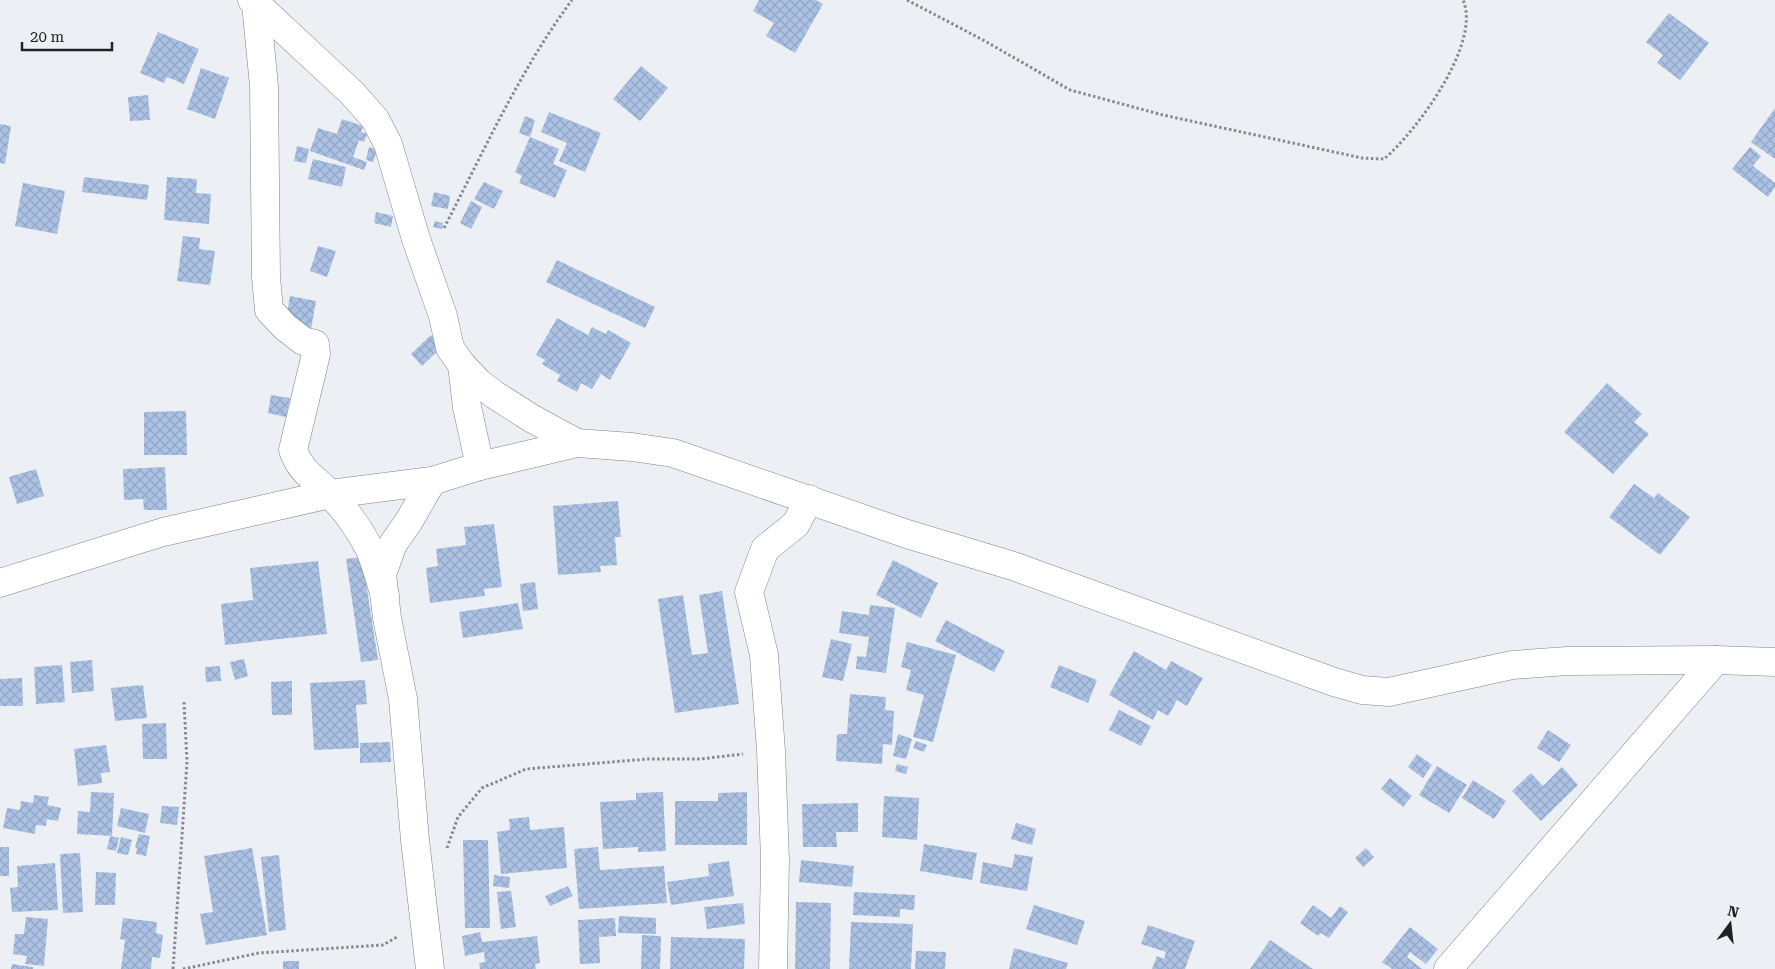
<svg xmlns="http://www.w3.org/2000/svg" width="1775" height="969" font-family="'Roboto Serif',serif">
<style>
.building{fill:url(#building-cross-hatch)}
.lines{fill:none;stroke-linecap:round;stroke-linejoin:round}
.minor-casing{stroke:#7f8287;stroke-width:29}
.path{stroke:#87898d;stroke-width:3;stroke-dasharray:2.5 2.5;stroke-linecap:butt}
.minor{stroke:#fff;stroke-width:28}
</style>
<defs>
<pattern id="building-cross-hatch" width="8" height="8" patternUnits="userSpaceOnUse" patternTransform="scale(1.25)"><rect width="8" height="8" fill="#abc2e5"/><path d="M0 0l8 8M0 8l8-8" fill="none" stroke="#93a6c4"/></pattern>
</defs>
<rect width="100%" height="100%" fill="#ecf0f5"/>
<!-- building -->
<g class="building">
<polygon points="759,0 816,0 823,4 795,53 766,36 774,23 753,11"/>
<polygon points="1669,13 1709,43 1680,80 1657,63 1663,55 1646,42"/>
<polygon points="158,32 199,49 184,84 167,77 164,83 140,73"/>
<polygon points="641,66 668,88 640,121 613,99"/>
<polygon points="201,68 229,78 215,119 187,109"/>
<polygon points="148,95 150,120 130,121 128,97"/>
<polygon points="1775,108 1775,159 1751,142"/>
<polygon points="549,112 601,133 585,172 559,161 567,143 541,132"/>
<polygon points="525,116 535,120 530,137 519,133"/>
<polygon points="342,119 363,126 361,132 367,134 364,142 359,140 353,157 367,162 364,170 310,151 318,128 337,134"/>
<polygon points="0,124 11,126 5,164 0,163"/>
<polygon points="530,137 559,149 553,164 567,170 555,198 519,183 522,176 515,172"/>
<polygon points="297,146 309,149 306,163 294,161"/>
<polygon points="369,147 377,150 373,162 366,160"/>
<polygon points="1750,147 1761,156 1753,166 1775,183 1775,187 1768,197 1732,169"/>
<polygon points="313,159 346,167 342,187 308,179"/>
<polygon points="84,177 149,185 147,200 82,192"/>
<polygon points="167,177 197,179 196,193 211,194 209,224 164,220"/>
<polygon points="484,182 503,191 494,209 474,199"/>
<polygon points="23,183 65,191 57,234 15,226"/>
<polygon points="434,192 450,196 448,209 431,206"/>
<polygon points="471,201 482,207 471,229 460,223"/>
<polygon points="376,212 393,216 391,227 374,223"/>
<polygon points="435,221 443,223 442,229 433,227"/>
<polygon points="183,236 200,238 199,249 215,251 210,285 177,281"/>
<polygon points="318,246 336,251 327,277 310,271"/>
<polygon points="557,260 655,307 645,328 546,282"/>
<polygon points="290,296 316,301 311,329 285,325"/>
<polygon points="557,318 588,335 592,327 606,334 608,330 631,343 610,380 601,374 592,389 581,383 577,392 557,381 560,375 542,364 545,360 536,355"/>
<polygon points="431,335 442,347 422,366 411,354"/>
<polygon points="1607,383 1642,414 1634,422 1649,434 1613,474 1564,432"/>
<polygon points="271,395 290,398 286,417 268,413"/>
<polygon points="186,411 187,455 144,455 144,412"/>
<polygon points="165,467 167,510 144,510 143,499 124,500 123,469"/>
<polygon points="36,469 44,496 17,504 9,477"/>
<polygon points="1634,484 1654,498 1658,493 1690,517 1660,555 1609,517"/>
<polygon points="618,501 621,537 615,537 617,565 600,566 601,572 558,575 553,506"/>
<polygon points="494,524 502,587 484,589 485,596 430,603 426,568 438,566 436,549 466,545 464,527"/>
<polygon points="362,557 378,660 361,662 346,559"/>
<polygon points="893,560 938,583 921,618 876,595"/>
<polygon points="318,561 327,634 225,645 221,604 253,600 250,568"/>
<polygon points="535,582 538,609 523,611 520,584"/>
<polygon points="722,591 739,704 675,713 658,599 683,595 692,655 708,653 699,595"/>
<polygon points="518,603 523,629 463,638 459,612"/>
<polygon points="870,605 895,608 886,673 856,669 857,656 866,657 869,637 839,633 842,611 869,615"/>
<polygon points="946,620 1005,651 994,672 935,641"/>
<polygon points="831,639 852,644 843,681 822,677"/>
<polygon points="907,642 956,655 933,742 913,737 924,695 906,690 911,670 901,667"/>
<polygon points="1134,651 1166,670 1171,661 1203,678 1187,706 1177,700 1168,716 1158,710 1153,720 1109,695"/>
<polygon points="244,659 248,676 235,680 230,662"/>
<polygon points="92,660 94,691 72,693 70,662"/>
<polygon points="62,665 65,702 36,704 34,667"/>
<polygon points="1059,665 1097,680 1088,703 1050,687"/>
<polygon points="220,666 221,681 206,682 205,667"/>
<polygon points="22,678 23,706 0,706 0,679"/>
<polygon points="365,680 367,704 356,705 359,748 314,750 310,683"/>
<polygon points="292,681 292,715 272,715 271,682"/>
<polygon points="143,685 147,718 115,721 111,688"/>
<polygon points="850,694 886,697 885,710 894,711 892,745 883,744 882,764 836,761 837,734 847,734"/>
<polygon points="1119,710 1151,726 1141,746 1109,730"/>
<polygon points="166,723 167,759 143,759 142,724"/>
<polygon points="1548,730 1571,745 1559,762 1537,748"/>
<polygon points="898,734 912,739 906,759 893,756"/>
<polygon points="916,741 927,745 924,752 913,748"/>
<polygon points="390,742 391,762 360,763 360,743"/>
<polygon points="106,745 110,772 101,773 102,783 78,786 74,749"/>
<polygon points="1417,754 1432,765 1423,778 1408,767"/>
<polygon points="897,764 908,767 906,774 895,771"/>
<polygon points="1437,766 1467,785 1449,813 1419,795"/>
<polygon points="1562,767 1578,785 1541,821 1512,791 1531,773 1543,786"/>
<polygon points="1390,778 1412,796 1403,807 1381,789"/>
<polygon points="1473,780 1506,801 1494,819 1462,798"/>
<polygon points="91,792 114,793 112,836 77,834 78,811 90,812"/>
<polygon points="663,792 666,851 638,852 638,847 603,849 600,802 636,800 636,793"/>
<polygon points="747,792 747,845 675,845 675,801 718,801 718,793"/>
<polygon points="34,795 49,797 47,805 61,808 58,821 47,819 46,826 36,825 35,834 3,828 7,808 20,810 21,801 33,803"/>
<polygon points="884,796 919,798 917,840 882,837"/>
<polygon points="858,803 858,832 836,832 837,847 803,847 802,804"/>
<polygon points="162,806 179,807 177,825 160,823"/>
<polygon points="121,808 149,814 145,833 117,826"/>
<polygon points="529,817 530,830 564,827 567,868 501,874 497,832 510,830 509,819"/>
<polygon points="1016,823 1036,829 1032,845 1011,839"/>
<polygon points="139,834 150,836 146,856 136,854 137,848 135,847"/>
<polygon points="110,836 119,838 116,851 107,849"/>
<polygon points="121,837 132,840 128,855 117,853"/>
<polygon points="463,840 488,840 490,928 465,928"/>
<polygon points="924,844 977,853 972,880 920,871"/>
<rect x="0" y="847" width="9" height="29"/>
<polygon points="598,847 600,870 664,866 667,903 579,909 574,849"/>
<polygon points="252,848 267,935 206,945 200,914 213,912 204,856"/>
<polygon points="1366,848 1374,857 1363,867 1355,858"/>
<polygon points="80,853 83,912 63,913 60,854"/>
<polygon points="1015,854 1033,857 1027,891 980,883 983,862 1012,868"/>
<polygon points="279,855 286,930 269,932 261,857"/>
<polygon points="801,860 854,866 852,887 799,882"/>
<polygon points="729,861 734,896 671,905 667,882 709,876 708,864"/>
<polygon points="55,863 58,910 12,912 10,888 18,887 17,866"/>
<polygon points="96,872 116,873 115,905 95,905"/>
<polygon points="494,875 510,877 509,888 493,886"/>
<polygon points="568,886 573,896 550,906 545,896"/>
<polygon points="511,891 516,927 501,929 497,892"/>
<polygon points="854,892 915,895 914,910 900,909 900,917 853,915"/>
<polygon points="796,902 831,903 830,969 795,969"/>
<polygon points="743,903 745,924 707,929 704,907"/>
<polygon points="1034,905 1085,921 1077,945 1026,929"/>
<polygon points="1313,905 1331,918 1340,906 1348,912 1329,938 1321,933 1318,936 1300,923"/>
<polygon points="619,916 656,918 656,934 618,933"/>
<polygon points="26,917 48,919 44,966 25,964 27,956 13,954 15,934 24,934"/>
<polygon points="123,918 157,922 156,933 163,935 160,958 152,957 151,969 121,969 125,940 120,939"/>
<polygon points="615,918 616,936 599,937 600,963 580,964 578,920"/>
<polygon points="851,922 913,924 911,969 849,969"/>
<polygon points="1148,925 1195,941 1185,969 1152,969 1157,956 1164,959 1166,952 1141,944"/>
<polygon points="1410,927 1438,949 1426,964 1410,952 1407,957 1422,969 1392,969 1382,962"/>
<polygon points="480,932 482,942 537,936 540,963 535,964 536,969 480,969 479,963 485,962 484,952 465,956 462,936"/>
<polygon points="642,935 661,936 660,969 641,969"/>
<polygon points="671,937 745,939 744,969 670,969"/>
<polygon points="1270,940 1313,969 1250,969"/>
<polygon points="1014,948 1068,963 1066,969 1009,969"/>
<polygon points="916,951 946,952 945,969 915,969"/>
<rect x="283" y="961" width="16" height="8"/>
<polygon points="12,964 33,967 33,969 11,969"/>
</g>
<g class="lines">
<!-- minor casing -->
<g class="minor-casing">
<g id="minor">
<polyline points="252,0 352,93 375,119 388,144 416,239 443,316 450,348 462,365 479,383 495,395 531,418 577,443"/>
<path d="M256,4L264,86L266,277L269,310L285,327L303,341L315,344L316,354L293,450C301,473 315,478 330,494C345,509 359,529 369,548C376,563 380,581 385,596"/>
<polyline points="462,365 467,407 480,466"/>
<polyline points="0,583 163,532 330,494 432,481 480,466 577,443 632,447 673,453 907,534 1013,566 1334,682 1362,690 1389,692 1512,665 1567,661 1716,660 1775,662"/>
<polyline points="430,969 415,840 403,699 387,618 382,574 393,544 409,521 432,481"/>
<polyline points="773,969 775,860 771,751 764,655 749,592 765,549 796,524 809,499"/>
<polyline points="1448,969 1716,660"/>
</g>
</g>
<!-- path -->
<g class="path">
<path d="M907,0L985,41L1070,90L1163,115L1362,158L1384,159C1416,132 1482,43 1463,0"/>
<path d="M444,228C484,151 520,70 572,0"/>
<polyline points="447,848 458,817 482,788 526,769 648,759 700,759 743,754"/>
<polyline points="173,969 187,762 184,702"/>
<polyline points="183,969 259,953 383,945 397,937"/>
</g>
<!-- minor -->
<use href="#minor" class="minor"/>
</g>
<!-- north arrow -->
<g transform="translate(1730 924) rotate(15)" stroke="#ecf0f5" stroke-width="4" paint-order="stroke">
<path d="M0-4L9 19L0 12L-9 19Z" fill="#212224"/>
<text y="-8" font-size="14" font-weight="bold" text-anchor="middle" fill="#212224">N</text>
</g>
<!-- scale -->
<path d="M22 42v8h90v-8" fill="none" stroke="#212224" stroke-width="2.5"/>
<text x="30" y="42" font-size="15" fill="#212224" stroke="#ecf0f5" stroke-width="4" paint-order="stroke">20 m</text>
</svg>
